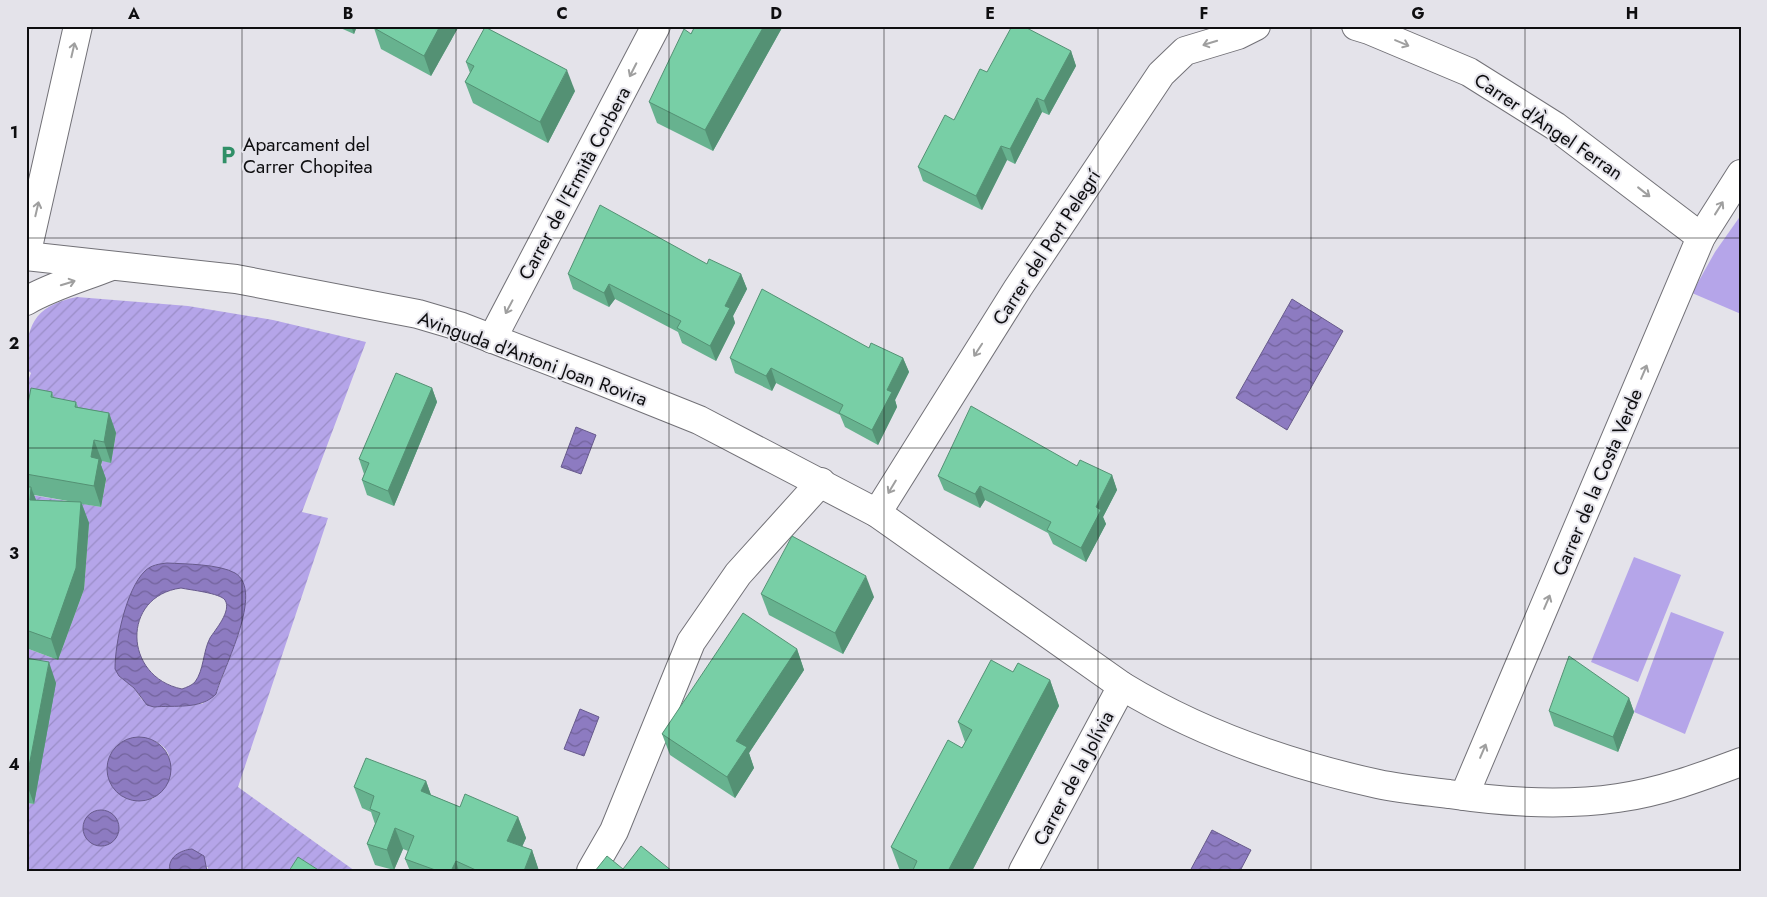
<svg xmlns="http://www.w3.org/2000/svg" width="1767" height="897" font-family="Jost,sans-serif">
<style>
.park{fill:#b5a5e9}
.garden{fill:url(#garden-furrows);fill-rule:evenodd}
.water{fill:url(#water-waves);stroke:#675a8c;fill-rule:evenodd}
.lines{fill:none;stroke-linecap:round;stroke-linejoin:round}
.minor-casing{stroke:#727177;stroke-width:30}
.tertiary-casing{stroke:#727177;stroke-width:30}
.minor{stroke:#fff;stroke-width:28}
.tertiary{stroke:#fff;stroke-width:28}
.wall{fill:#67b28f;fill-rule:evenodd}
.shaded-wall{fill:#549174}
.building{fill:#78cfa6;stroke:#549174}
.oneway{stroke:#9f9f9f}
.grid{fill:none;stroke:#0e0e10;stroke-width:1;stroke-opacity:0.55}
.labels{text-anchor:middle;stroke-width:4;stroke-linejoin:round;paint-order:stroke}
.street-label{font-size:19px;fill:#0e0e10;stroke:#e4e3ea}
.poi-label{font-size:19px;fill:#0e0e10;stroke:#e4e3ea;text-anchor:start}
.neatline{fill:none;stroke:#0e0e10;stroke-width:2}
.grid-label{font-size:16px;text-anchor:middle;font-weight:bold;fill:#0e0e10}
</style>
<defs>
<pattern id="garden-furrows" width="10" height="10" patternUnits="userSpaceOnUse" patternTransform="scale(1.25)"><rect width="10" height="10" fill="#b5a5e9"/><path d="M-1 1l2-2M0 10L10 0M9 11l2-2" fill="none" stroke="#9a8dc7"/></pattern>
<pattern id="water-waves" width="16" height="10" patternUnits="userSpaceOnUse" patternTransform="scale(1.25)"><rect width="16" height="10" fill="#8d7bc1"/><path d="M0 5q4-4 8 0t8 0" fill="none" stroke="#72639b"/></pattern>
</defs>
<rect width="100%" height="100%" fill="#e4e3ea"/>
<!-- park -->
<g class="park">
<polygon points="1741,215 1741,314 1692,293 1715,252"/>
<polygon points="1634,557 1681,575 1638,682 1591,662"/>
<polygon points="1671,612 1724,632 1685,734 1634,712"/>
</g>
<!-- garden -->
<path class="garden" d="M77,297L188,306L273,320L366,342L302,512L328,518L238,787L355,871H207L208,867L169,866L170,871H29L26,803L34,804L26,648L58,660L84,589L89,523L38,520L26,494L101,507L106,480L99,478L102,461L111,462L116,434L26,478V386L31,373L26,369C26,327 32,306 77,297ZM186,564L234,573L246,599L238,635L216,694L202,704L172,705L142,700L134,688L119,676L154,565ZM133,737C145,737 165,741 169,756C170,760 168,767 168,771C167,786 164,791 152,799Z"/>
<!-- water -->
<g class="water">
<polygon points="1292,299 1343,331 1287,430 1236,398"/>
<polygon points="576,427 596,435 581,474 561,467"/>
<path d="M167,563C185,564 219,564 235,573C265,591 223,668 216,694C201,710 174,705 154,707L147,705L134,688L119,676L115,669C115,643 126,589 145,571C151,565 159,564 167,563ZM181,588C190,590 220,593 225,600C232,611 215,630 210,638C203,651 204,670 195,682C191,686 187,687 182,689C123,677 121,596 181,588Z"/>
<polygon points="580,709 599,717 584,756 564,749"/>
<circle cx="139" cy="769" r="32"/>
<circle cx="101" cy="828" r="18"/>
<polygon points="1212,830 1251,850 1240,871 1190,871"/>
<path d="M192,849L204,856L207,871H170C167,857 181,850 192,849Z"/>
</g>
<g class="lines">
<!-- minor casing -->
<g class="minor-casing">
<g id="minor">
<polyline points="1356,26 1369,30 1469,72 1555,126 1701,237"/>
<polyline points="26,256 78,26"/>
<polyline points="492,339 656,26"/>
<polyline points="877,513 1018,288 1161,74 1185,51 1238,35 1256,26"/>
<polyline points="1464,796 1701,237 1741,174"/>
<polyline points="591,871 614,831 691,642 738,574 821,482"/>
<polyline points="1023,871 1122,686"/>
</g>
</g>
<!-- tertiary casing -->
<g class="tertiary-casing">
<g id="tertiary">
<path d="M26,256L236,279L418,314L462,327L594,378L699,420L877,513L1122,686C1201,734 1287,764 1378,784C1401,789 1425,791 1449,794C1502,802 1564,806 1618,798C1661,792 1701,777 1741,762"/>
<path d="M26,301C52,286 81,278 109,267"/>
</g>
</g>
<!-- minor -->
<use href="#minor" class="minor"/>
<!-- tertiary -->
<use href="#tertiary" class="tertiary"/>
</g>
<!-- wall -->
<g class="wall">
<polygon points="336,26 357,26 354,34"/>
<polygon points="374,26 459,26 431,76 381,49 374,28"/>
<polygon points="695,26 783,26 713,151 657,123 649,102 691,34"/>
<polygon points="1071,51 1076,66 1049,115 1042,112 1015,164 1007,160 982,210 923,181 918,167 954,120 987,72"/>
<polygon points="466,62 575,91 548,143 473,103 465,82 470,73"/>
<polygon points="707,264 741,274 747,289 733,316 735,323 716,361 682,343 678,332 615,299 609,307 573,289 568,274"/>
<polygon points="869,348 903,358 909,372 895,400 897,407 878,445 845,427 840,415 776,383 772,391 735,373 730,358"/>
<polygon points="432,388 437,402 394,506 367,495 362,480 364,474 359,459"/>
<path d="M52,392L54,398L76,402L78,407L109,413L116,433L111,463L102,461L101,465L106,479L101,507L82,504L89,523L84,589L58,660L26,648V474ZM34,495L68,501L36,500Z"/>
<polygon points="1077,466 1112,475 1117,490 1103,517 1106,524 1086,562 1053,544 1048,533 985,500 980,508 944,490 938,476"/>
<polygon points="761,594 874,597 843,654 769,615"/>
<polygon points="797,649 804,670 749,753 754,768 735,798 670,755 662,734"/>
<polygon points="26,658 56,683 34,804 26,803"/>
<polygon points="1013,672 1050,680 1059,706 972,871 900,871 891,847 962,748 965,742 958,722"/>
<polygon points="1629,698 1634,712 1618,752 1554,726 1549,711"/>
<polygon points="426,781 431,795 460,807 518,817 526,838 522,847 532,850 539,871 410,871 405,859 408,851 403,849 394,870 375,865 367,844 375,824 371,812 362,808 354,787"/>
</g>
<!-- shaded-wall -->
<g class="shaded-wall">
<polygon points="351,26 357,26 354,34"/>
<polygon points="440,26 459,26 431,76 424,56"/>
<polygon points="764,26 783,26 713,151 705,130"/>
<polygon points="1071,51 1076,66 1049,115 1044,101"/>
<polygon points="567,70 575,91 548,143 540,122"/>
<polygon points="1037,98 1042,112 1015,164 1010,149"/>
<polygon points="1001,146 1007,160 982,210 976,196"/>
<polygon points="741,274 747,289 733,316 735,323 716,361 710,346 725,306"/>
<polygon points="609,284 615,299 609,307 604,293"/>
<polygon points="903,358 909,372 895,400 897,407 878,445 872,430 887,390"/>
<polygon points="771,368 776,383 772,391 766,376"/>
<polygon points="432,388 437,402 394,506 388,491"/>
<polygon points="109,413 116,433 111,463 104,442"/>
<polygon points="94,440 102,461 101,465 106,479 101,507 94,486 91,457"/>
<polygon points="1112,475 1117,490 1103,517 1106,524 1086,562 1081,548 1096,507"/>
<polygon points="980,486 985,500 980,508 975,494"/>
<polygon points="31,487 39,508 30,500"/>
<polygon points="81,502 89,523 84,589 58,660 51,639"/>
<polygon points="866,576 874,597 843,654 835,633"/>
<polygon points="797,649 804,670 749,753 754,768 735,798 727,777 736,741"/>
<polygon points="49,662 56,683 34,804 26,782"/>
<polygon points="1050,680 1059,706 972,871 948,871"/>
<polygon points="1629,698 1634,712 1618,752 1613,737"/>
<polygon points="426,781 433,801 421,791"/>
<polygon points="518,817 526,838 515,862 507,841"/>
<polygon points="26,822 29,829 29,871 26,871"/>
<polygon points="395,828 403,849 394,870 387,850"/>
<polygon points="532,850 539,871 524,871"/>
<polygon points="456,861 459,871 451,871"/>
</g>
<!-- building -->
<g class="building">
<polygon points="374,26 440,26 424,56 374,28"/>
<polygon points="695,26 764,26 705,130 649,102 684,29 691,34"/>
<polygon points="1012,26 1023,26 1071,51 1044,101 1037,98 1010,149 1001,146 976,196 918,167 945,115 954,120 980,69 987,72"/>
<polygon points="485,27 567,70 540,122 465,82 474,66 466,62"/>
<polygon points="600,205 707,264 709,259 741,274 725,306 730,308 710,346 677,328 681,321 609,284 604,293 568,274"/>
<polygon points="762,289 869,348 871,343 903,358 887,390 892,392 872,430 839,413 843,405 771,368 766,376 730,358"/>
<polygon points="396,373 432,388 388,491 362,480 369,463 359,459"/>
<polygon points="31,388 52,392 51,397 76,402 75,407 109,413 104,442 94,440 91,457 99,459 94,486 26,474 26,414"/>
<polygon points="971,406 1077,466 1080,460 1112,475 1096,507 1101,510 1081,548 1047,530 1051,522 980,486 975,494 938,476"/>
<polygon points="26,487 31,487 30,500 81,502 76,568 51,639 26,630"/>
<polygon points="792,536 866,576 835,633 761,594"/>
<polygon points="743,613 797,649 736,741 747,747 727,777 662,734"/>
<polygon points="1569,656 1629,698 1613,737 1549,711"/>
<polygon points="26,658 49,662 26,782"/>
<polygon points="991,660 1013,672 1018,663 1050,680 948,871 915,871 913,870 917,861 891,847 948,740 962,748 972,730 958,722"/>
<polygon points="366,758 426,781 421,791 460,807 465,794 518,817 507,841 532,850 524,871 478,871 456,861 451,871 438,871 405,859 414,836 395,828 387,850 367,844 380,813 370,809 374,796 354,787"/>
<polygon points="641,846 672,871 595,871 607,856 623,869"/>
<polygon points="298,857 320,871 289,871"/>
</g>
<!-- one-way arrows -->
<defs><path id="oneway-shaft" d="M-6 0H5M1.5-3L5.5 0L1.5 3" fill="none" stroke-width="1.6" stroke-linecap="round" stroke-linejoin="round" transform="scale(1.25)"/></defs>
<g class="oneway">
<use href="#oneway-shaft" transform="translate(1210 43) rotate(163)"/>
<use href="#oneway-shaft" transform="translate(1402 43) rotate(23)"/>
<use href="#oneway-shaft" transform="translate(73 50) rotate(-77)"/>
<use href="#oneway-shaft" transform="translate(633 70) rotate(117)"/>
<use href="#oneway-shaft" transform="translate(1644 192) rotate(38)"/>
<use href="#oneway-shaft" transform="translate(1719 208) rotate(-58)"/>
<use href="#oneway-shaft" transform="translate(37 209) rotate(-77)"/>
<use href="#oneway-shaft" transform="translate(68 283) rotate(-17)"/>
<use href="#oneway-shaft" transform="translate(509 307) rotate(118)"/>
<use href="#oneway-shaft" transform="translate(978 350) rotate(123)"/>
<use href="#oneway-shaft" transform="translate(1644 372) rotate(-67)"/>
<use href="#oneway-shaft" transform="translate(892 487) rotate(121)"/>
<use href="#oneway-shaft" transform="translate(1547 602) rotate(-67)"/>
<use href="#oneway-shaft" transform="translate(1483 751) rotate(-67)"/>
</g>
<!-- grid -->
<path class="grid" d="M242,26V871M456,26V871M669,26V871M884,26V871M1098,26V871M1311,26V871M1525,26V871M26,238H1741M26,448H1741M26,659H1741"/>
<!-- icons -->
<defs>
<g id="parking-bare" transform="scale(1.5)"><path d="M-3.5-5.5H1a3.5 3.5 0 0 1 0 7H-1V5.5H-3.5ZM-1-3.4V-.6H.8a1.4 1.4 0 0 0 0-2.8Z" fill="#308f67" stroke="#e4e3ea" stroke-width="2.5" paint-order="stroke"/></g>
</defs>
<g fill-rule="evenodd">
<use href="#parking-bare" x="228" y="155"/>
</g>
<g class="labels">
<!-- street labels -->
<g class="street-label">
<text transform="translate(1549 126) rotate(34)" y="7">Carrer d'Àngel Ferran</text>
<text transform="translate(574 183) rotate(-62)" y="7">Carrer de l'Ermità Corbera</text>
<text transform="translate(1046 247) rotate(-57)" y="7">Carrer del Port Pelegrí</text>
<text transform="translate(533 358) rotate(20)" y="7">Avinguda d'Antoni Joan Rovira</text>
<text transform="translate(1597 482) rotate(-67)" y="7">Carrer de la Costa Verde</text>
<text transform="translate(1073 778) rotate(-62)" y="7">Carrer de la Jolívia</text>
</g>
<!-- poi labels -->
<g class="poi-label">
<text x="243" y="151">Aparcament del<tspan x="243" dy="22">Carrer Chopitea</tspan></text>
</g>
</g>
<!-- border -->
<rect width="1767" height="897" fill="none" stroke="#e4e3ea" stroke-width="55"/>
<rect x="28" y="28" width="1712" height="842" class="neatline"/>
<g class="grid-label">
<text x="134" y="19">A</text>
<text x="348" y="19">B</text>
<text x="562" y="19">C</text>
<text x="776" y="19">D</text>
<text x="990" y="19">E</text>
<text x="1204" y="19">F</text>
<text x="1418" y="19">G</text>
<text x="1632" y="19">H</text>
<text x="14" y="138">1</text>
<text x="14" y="349">2</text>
<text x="14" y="559">3</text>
<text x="14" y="770">4</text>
</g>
</svg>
